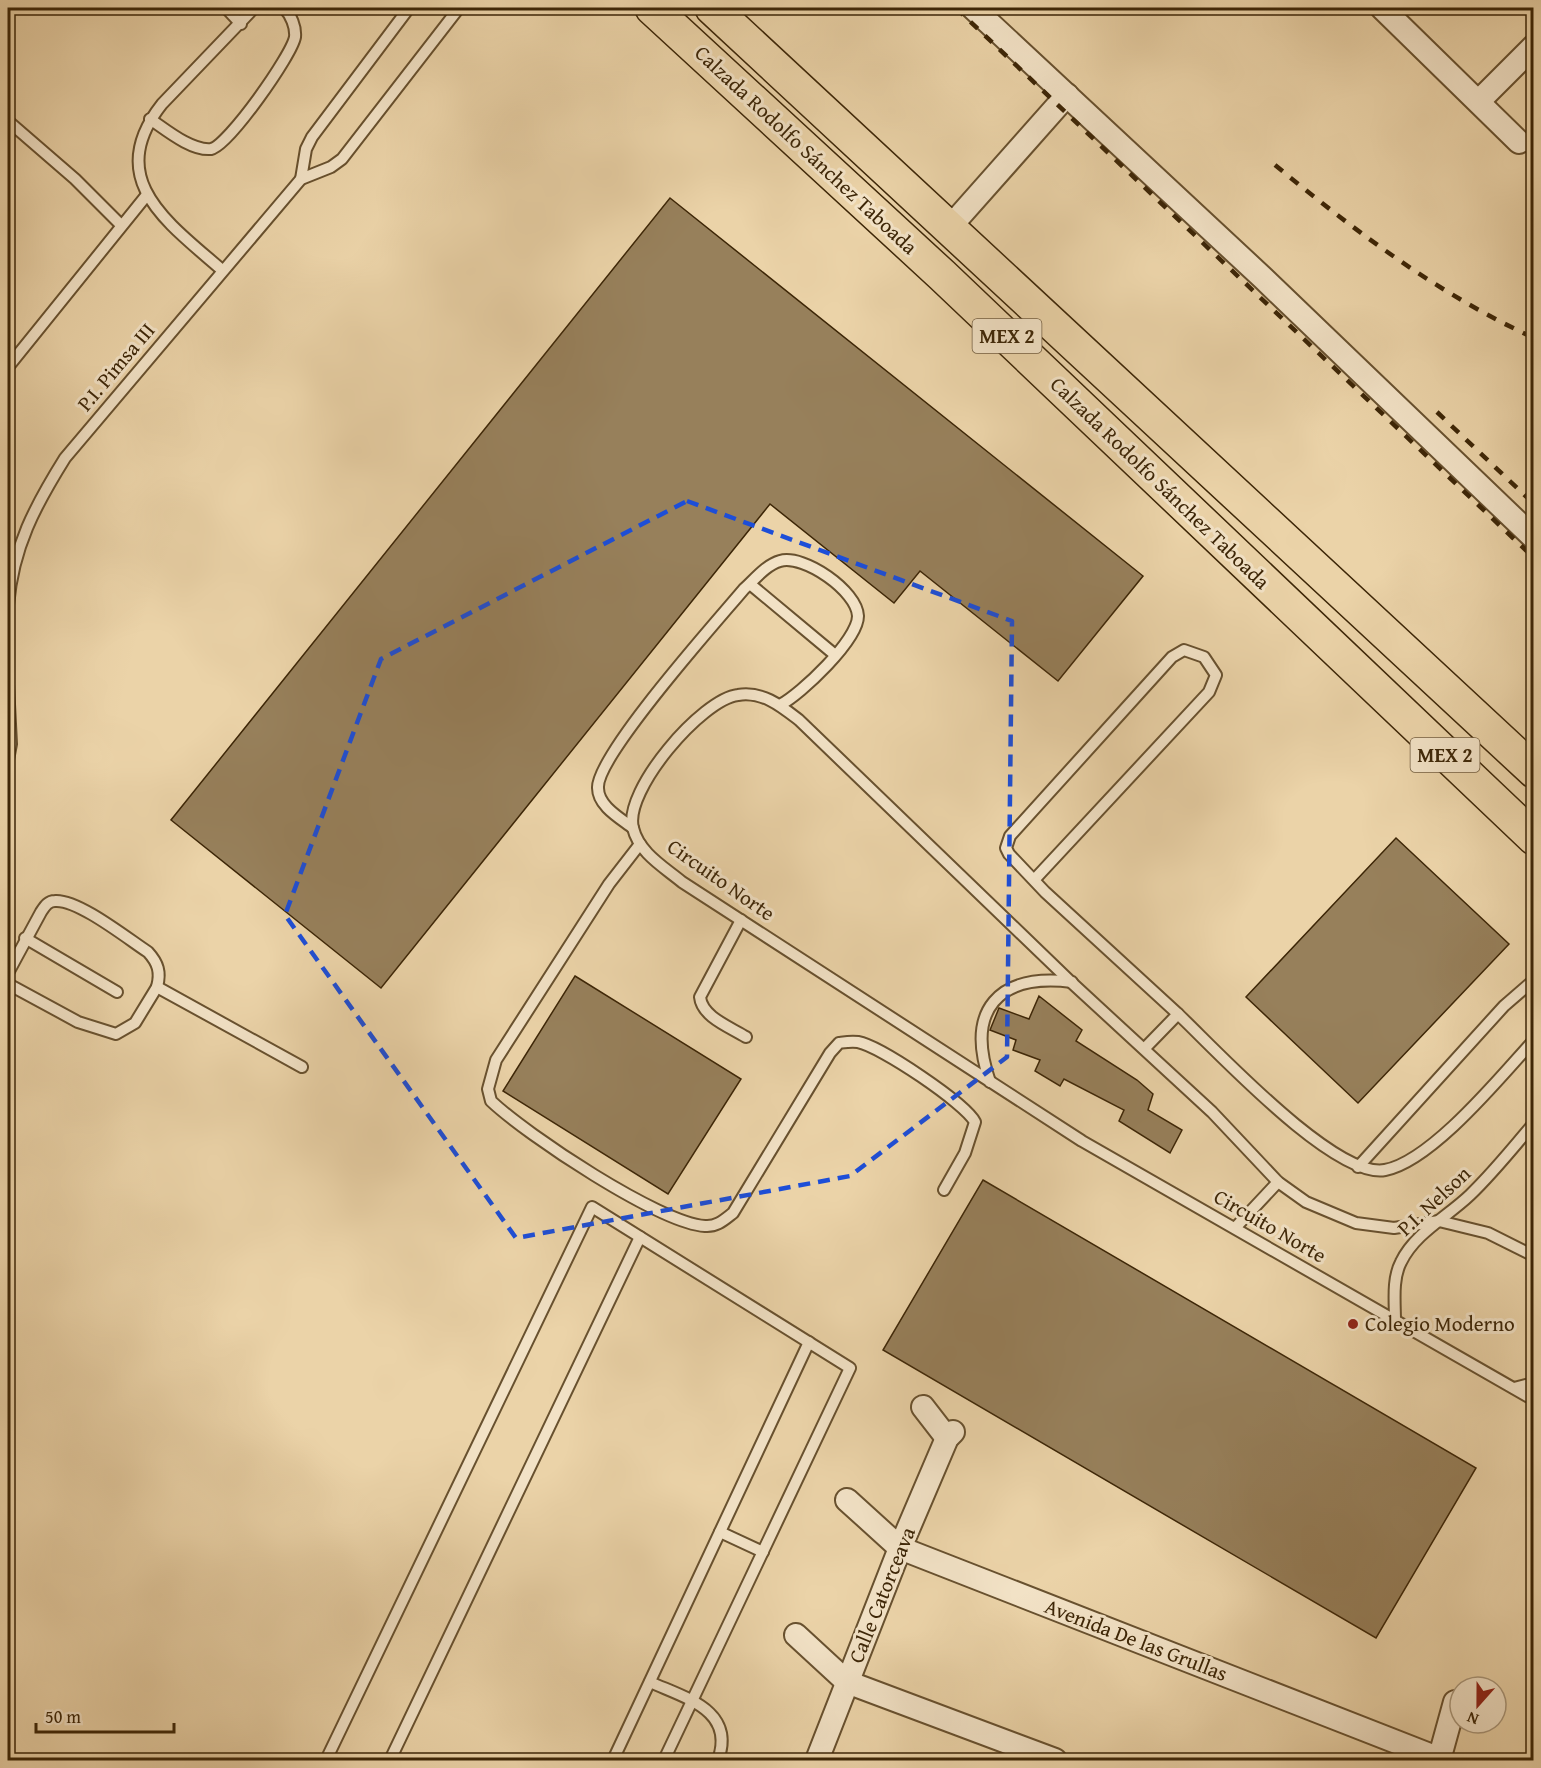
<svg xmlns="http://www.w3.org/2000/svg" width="1541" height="1768" font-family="'Gentium Book Plus',serif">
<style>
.building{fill:#97805b;stroke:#3d2607;stroke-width:1.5}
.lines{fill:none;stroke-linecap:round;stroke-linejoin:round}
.lane-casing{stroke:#68512f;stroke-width:14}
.street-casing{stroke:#68512f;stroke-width:26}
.primary-casing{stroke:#3d2607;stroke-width:36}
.lane{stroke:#f2e2c6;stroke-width:10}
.street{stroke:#f2e2c6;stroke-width:22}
.primary{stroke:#ebd3a8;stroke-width:33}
.rail{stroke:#3d2607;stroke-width:4.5;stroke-dasharray:10 10;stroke-linecap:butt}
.marked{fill:none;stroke:#1d4ed8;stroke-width:4.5;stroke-dasharray:12 8;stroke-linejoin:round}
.poi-dot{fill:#8f2418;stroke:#f2e2c6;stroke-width:2}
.labels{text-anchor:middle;stroke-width:6;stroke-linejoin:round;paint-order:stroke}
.shield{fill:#f2e2c6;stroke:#735e40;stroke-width:1.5}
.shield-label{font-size:20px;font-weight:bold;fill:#3d2607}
.street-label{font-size:21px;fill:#3d2607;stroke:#f2e2c6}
.poi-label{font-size:21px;fill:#3d2607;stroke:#f2e2c6;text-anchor:start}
</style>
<rect width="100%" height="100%" fill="#ebd3a8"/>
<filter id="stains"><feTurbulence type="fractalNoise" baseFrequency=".00333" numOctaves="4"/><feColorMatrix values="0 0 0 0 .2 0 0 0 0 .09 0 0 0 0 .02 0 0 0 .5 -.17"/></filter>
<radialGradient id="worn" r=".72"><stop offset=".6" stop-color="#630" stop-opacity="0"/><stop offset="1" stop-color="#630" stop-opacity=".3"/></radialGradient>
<!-- building -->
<g class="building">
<polygon points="670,198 1143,576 1058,681 920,571 894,603 770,504 381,988 171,820"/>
<polygon points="1396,838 1509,944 1358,1103 1246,997"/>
<polygon points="575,976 741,1079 668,1194 503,1091"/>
<polygon points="1039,996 1082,1030 1076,1041 1137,1080 1153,1094 1148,1110 1182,1130 1170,1153 1119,1121 1124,1110 1064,1079 1060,1086 1035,1071 1040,1060 1013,1050 1016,1040 990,1030 999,1008 1029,1019"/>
<polygon points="983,1180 1476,1468 1376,1638 883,1350"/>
</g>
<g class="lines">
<!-- lane casing -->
<g class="lane-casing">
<g id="lane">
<polyline points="226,8 241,24"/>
<path d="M150,119C165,129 191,151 211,149C228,146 292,55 295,37C296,27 291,15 284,8"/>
<polyline points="8,121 75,179 121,225"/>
<polyline points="301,179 306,149 312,137 409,8"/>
<path d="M222,270C167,222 103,179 162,104L254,8"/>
<polyline points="8,367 146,196"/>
<polyline points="750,584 834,654"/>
<path d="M8,605C13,547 35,506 65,458L301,179L331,167L342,159L459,8"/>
<polyline points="8,684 11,744 8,760"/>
<path d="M633,828C620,818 598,806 598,788C596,756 718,620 744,589C755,579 766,565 780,561C804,554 857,591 858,616C858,640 801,694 780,705"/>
<path d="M640,844L609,884L496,1060L488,1089L491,1101C527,1135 659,1223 705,1226C717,1227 724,1220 733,1213L830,1053L839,1043C846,1042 851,1041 858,1042C880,1046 965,1103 975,1122L965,1153L944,1190"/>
<polyline points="1034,880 1209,692 1216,675 1204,657 1184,650 1172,657 1010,836 1006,848 1009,854 1045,892 1178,1014"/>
<path d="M741,920L700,997C702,1017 730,1027 746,1037"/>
<polyline points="25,938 117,992"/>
<path d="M8,973L41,912C45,906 48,901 55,901C78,899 128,939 148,952C158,963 161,972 157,987"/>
<polyline points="8,984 78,1022 116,1034 135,1023 157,987 302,1067"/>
<path d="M1145,1048L1178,1014C1216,1050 1335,1179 1385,1170C1432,1161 1501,1076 1534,1040"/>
<path d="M990,1082C965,1010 998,973 1072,982"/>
<polyline points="1358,1167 1504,1006 1534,980"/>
<polyline points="1235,1228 1278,1182"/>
<path d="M1534,1256L1488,1233L1439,1221L1394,1228L1356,1223L1306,1202L1278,1182L1212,1112L1072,983L799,720C781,706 763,691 738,695C702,699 623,791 633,828C639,853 664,867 682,882L1082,1141L1534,1400"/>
<path d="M1395,1321C1395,1302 1392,1279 1401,1262C1415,1233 1447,1217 1470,1195C1493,1173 1513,1148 1534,1123"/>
<polyline points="1514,1388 1534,1383"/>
<polyline points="720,1532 763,1552"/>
<path d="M650,1682C685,1698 736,1710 718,1760"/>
<polyline points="326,1760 592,1207 850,1368 664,1760"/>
<polyline points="390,1760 640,1237"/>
<polyline points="613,1760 809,1342"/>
</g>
</g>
<!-- street casing -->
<g class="street-casing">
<g id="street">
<polyline points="973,8 1263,278 1534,538"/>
<polyline points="1382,8 1519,142"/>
<polyline points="1479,101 1534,46"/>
<polyline points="950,227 1067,95"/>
<polyline points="923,1407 947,1438"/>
<polyline points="847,1500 900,1548 1440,1759"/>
<polyline points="796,1635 847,1682 1055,1760"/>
<polyline points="817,1760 900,1548 947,1438 953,1432"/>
<polyline points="1439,1760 1455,1702"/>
</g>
</g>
<!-- primary casing -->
<g class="primary-casing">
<g id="primary">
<polyline points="652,8 942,275 1534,838"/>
<polyline points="712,8 1534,771"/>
</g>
</g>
<!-- lane -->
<use href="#lane" class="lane"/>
<!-- street -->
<use href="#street" class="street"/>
<!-- primary -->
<use href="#primary" class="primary"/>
<!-- rail -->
<g class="rail">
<polyline points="956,8 1534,558"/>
<path d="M1275,165C1355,231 1438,294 1534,338"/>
<polyline points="1437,412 1534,504"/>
</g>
</g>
<!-- marked area -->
<path class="marked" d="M687,501L1012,621L1007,1057L850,1176L516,1238L285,915L381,659Z"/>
<!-- markers -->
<circle class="poi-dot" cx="1353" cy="1324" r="6"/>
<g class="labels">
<!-- shield labels -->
<g class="shield">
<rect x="972.5" y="319" width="69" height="34" rx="4.5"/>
<rect x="1410.5" y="738" width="69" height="34" rx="4.5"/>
</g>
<g class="shield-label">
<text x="1007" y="343">MEX 2</text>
<text x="1445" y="762">MEX 2</text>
</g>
<!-- street labels -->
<g class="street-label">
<text transform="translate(806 150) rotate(43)" y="7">Calzada Rodolfo Sánchez Taboada</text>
<text transform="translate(116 367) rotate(-50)" y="7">P.I. Pimsa III</text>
<text transform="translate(1160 483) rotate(44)" y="7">Calzada Rodolfo Sánchez Taboada</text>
<text transform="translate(721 880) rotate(35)" y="7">Circuito Norte</text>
<text transform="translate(1434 1201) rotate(-43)" y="7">P.I. Nelson</text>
<text transform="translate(1270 1226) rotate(30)" y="7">Circuito Norte</text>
<text transform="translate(882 1595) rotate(-68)" y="7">Calle Catorceava</text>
<text transform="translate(1136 1640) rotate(21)" y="7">Avenida De las Grullas</text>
</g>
<!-- poi labels -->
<g class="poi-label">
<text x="1365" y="1331">Colegio Moderno</text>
</g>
</g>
<!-- margin -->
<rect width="1541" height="1768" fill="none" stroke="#ebd3a8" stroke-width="30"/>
<rect x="9" y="9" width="1523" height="1750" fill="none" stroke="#3d2607" stroke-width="3"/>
<rect x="15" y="15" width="1511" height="1738" fill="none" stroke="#3d2607" stroke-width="1.5"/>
<!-- north arrow -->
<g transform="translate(1478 1705) rotate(201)"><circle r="28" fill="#f2e2c6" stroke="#aa977a" stroke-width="1.5"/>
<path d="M0-4.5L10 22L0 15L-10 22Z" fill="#8f2418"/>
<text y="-9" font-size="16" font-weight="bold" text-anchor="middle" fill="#3d2607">N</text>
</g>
<!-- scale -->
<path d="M36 1723v9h138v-9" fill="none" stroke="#3d2607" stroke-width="3"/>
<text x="45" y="1723" font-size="18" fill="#3d2607" stroke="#f2e2c6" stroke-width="4.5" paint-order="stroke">50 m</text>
<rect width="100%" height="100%" filter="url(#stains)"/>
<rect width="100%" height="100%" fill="url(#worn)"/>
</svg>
